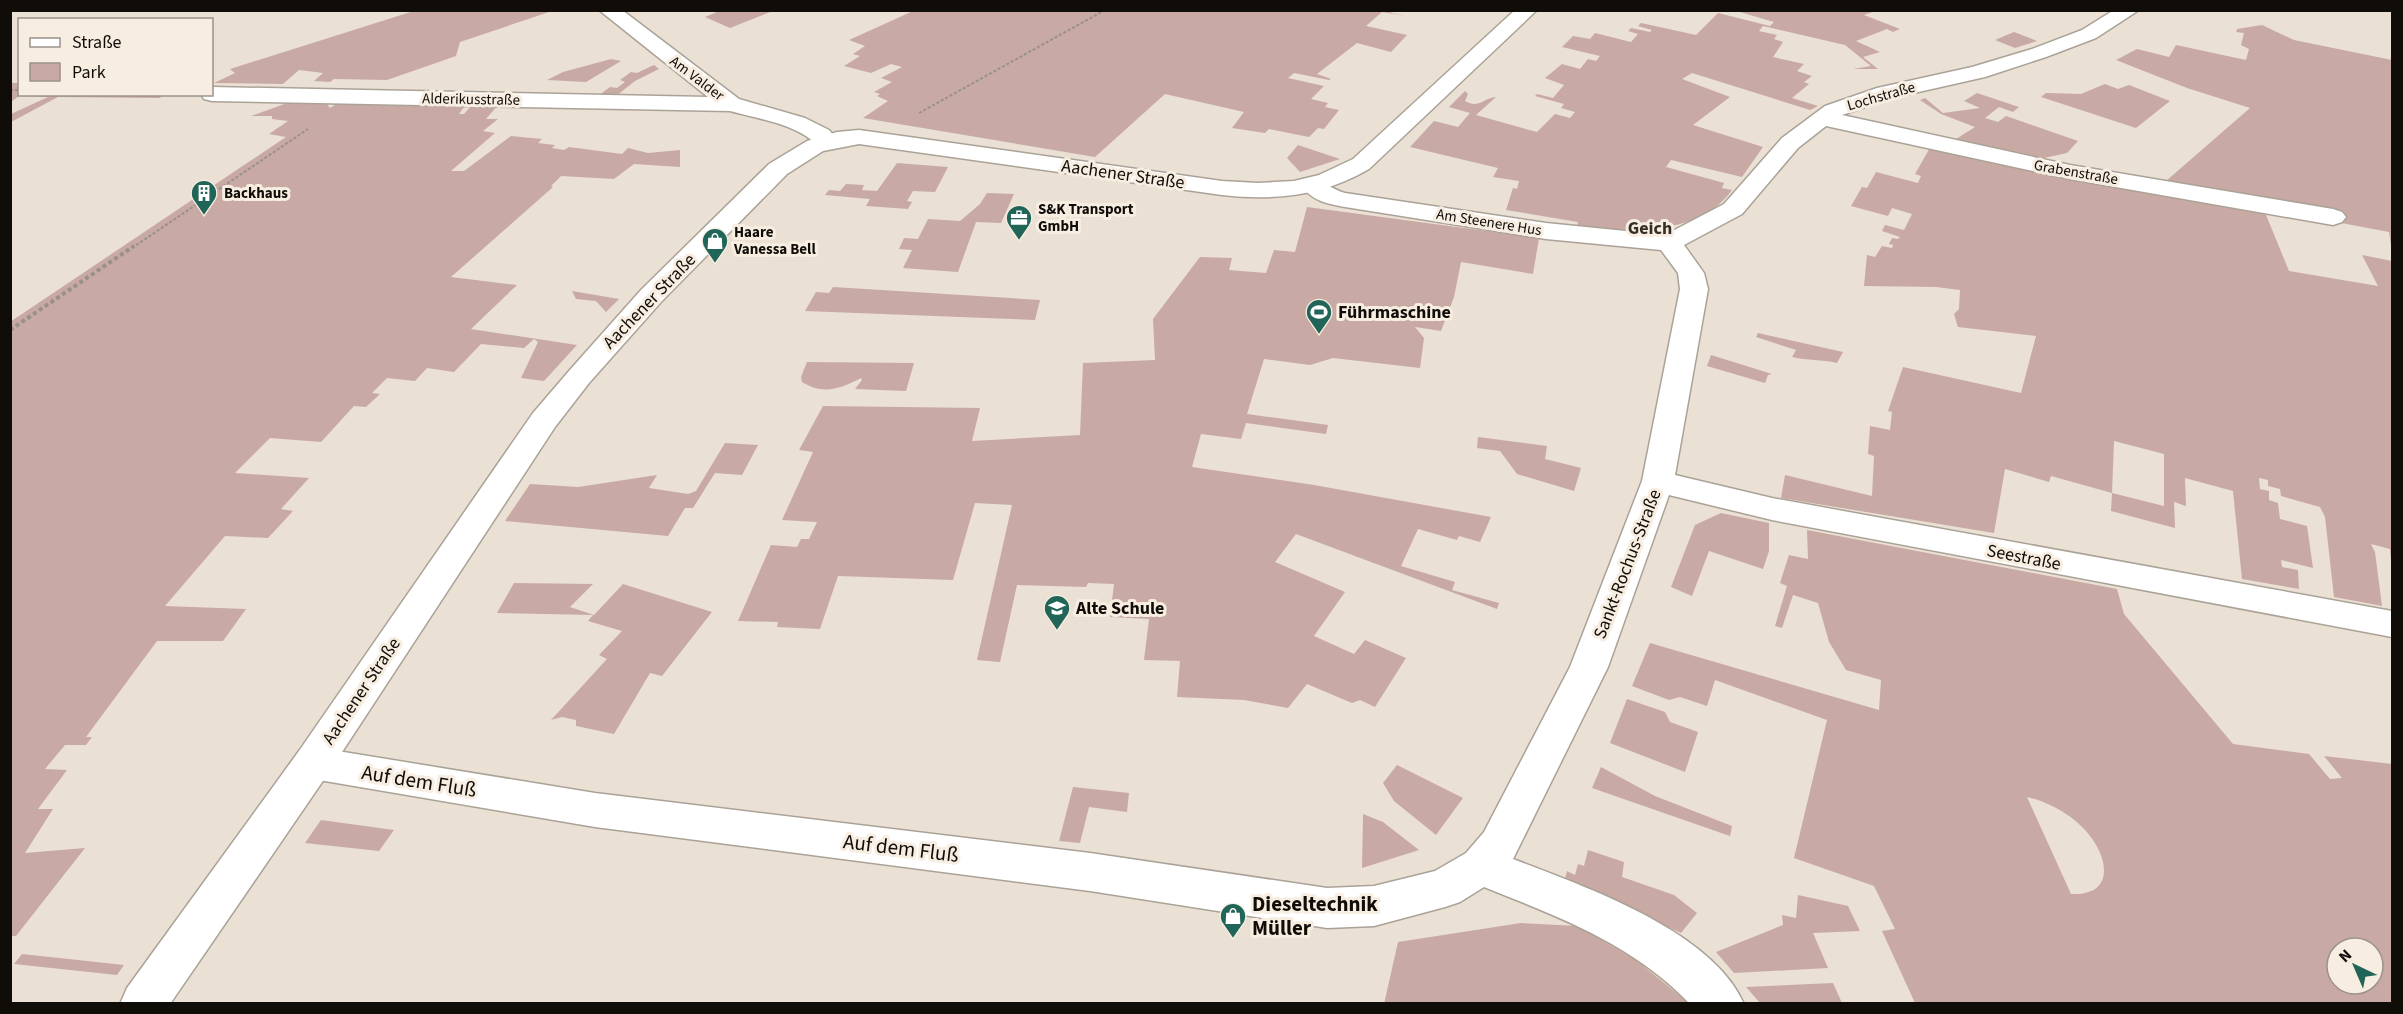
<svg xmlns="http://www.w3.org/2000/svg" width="2403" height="1014" font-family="'Source Sans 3',sans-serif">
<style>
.green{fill:#c9a9a3;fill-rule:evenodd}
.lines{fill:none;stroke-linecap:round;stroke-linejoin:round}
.minor-casing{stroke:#aba297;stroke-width:3}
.tertiary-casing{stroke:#aba297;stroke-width:3}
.path-far1{stroke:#989188;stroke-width:2;stroke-dasharray:3 2;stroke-linecap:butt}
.path{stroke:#989188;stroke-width:4;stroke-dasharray:4 3;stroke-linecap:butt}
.minor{fill:#fff;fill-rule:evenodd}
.tertiary{fill:#fff;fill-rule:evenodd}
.labels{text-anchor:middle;stroke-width:6;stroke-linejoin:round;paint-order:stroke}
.far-street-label{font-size:15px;fill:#100d09;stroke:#f7ede1}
.far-poi-label{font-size:15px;font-weight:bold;fill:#100d09;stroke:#f7ede1;text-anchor:start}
.street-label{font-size:18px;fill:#100d09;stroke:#f7ede1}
.far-quarter-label{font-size:18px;font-weight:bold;fill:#352e25;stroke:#f7ede1}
.poi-label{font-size:18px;font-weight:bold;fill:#100d09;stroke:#f7ede1;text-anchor:start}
.near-street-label{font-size:21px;fill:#100d09;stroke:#f7ede1}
.near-poi-label{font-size:21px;font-weight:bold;fill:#100d09;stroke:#f7ede1;text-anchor:start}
</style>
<rect width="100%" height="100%" fill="#eae0d4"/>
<!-- green -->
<g class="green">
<polygon points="417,10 552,11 460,42 456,56 387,80 334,79 330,82 314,81 323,73 299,70 283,84 214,83 235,73 230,69"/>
<polygon points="722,10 773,10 773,11 730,28 705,17"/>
<polygon points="1392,10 1391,13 1405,16 1382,12 1366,26 1407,35 1391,52 1357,43 1317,74 1331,79 1329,80 1294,73 1288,78 1324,86 1311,99 1328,103 1325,107 1339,110 1324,129 1318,128 1309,137 1269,129 1265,133 1232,128 1244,112 1165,94 1095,157 863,118 888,101 877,96 880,94 874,92 892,82 881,78 902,67 891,64 871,73 844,66 860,56 853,54 865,46 849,40 913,11"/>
<path d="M1733,10L1875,11L1864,15L1900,29L1893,32L1887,29L1856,41L1880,52L1863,57L1878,69H1853L1871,66L1845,45L1763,26L1759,31L1777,35L1774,39L1783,42L1773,57L1804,64L1797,71L1812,76L1804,82L1809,84L1792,98L1818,106L1810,110L1692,73L1682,79L1730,97L1693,125L1763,147L1742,177L1671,160L1666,167L1724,183L1722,188L1732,190C1698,238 1627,230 1577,228L1578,222L1506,210L1513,188L1517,189L1519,181L1493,177L1498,168L1410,147L1434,121L1458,127L1470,113L1449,107L1465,91L1468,94L1465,101C1479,109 1483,98 1496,97L1476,115L1537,132L1555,114L1570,118L1575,112L1561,108L1564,104L1535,96L1537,94L1553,98L1564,85L1545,78L1562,64L1580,69L1588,59L1596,61L1600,56L1562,47L1573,36L1590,39L1595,33L1631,42L1638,34L1628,31L1631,28L1650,32L1652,30L1638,26L1641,23L1696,35L1718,13L1770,26L1774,22Z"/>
<polygon points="2262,25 2294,40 2392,60 2392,251 2389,232 2336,222 2273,199 2166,181 2250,108 2187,88 2116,60 2137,49 2169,57 2176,45 2246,60 2249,49 2241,45 2244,33 2236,32 2237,29"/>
<polygon points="2014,32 2037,41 2015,48 1995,40"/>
<polygon points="611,59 621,61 586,82 547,80 563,72"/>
<polygon points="654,65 659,69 635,81 616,96 598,96 610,87 617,88 625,82 620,80 631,72 637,73"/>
<polygon points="11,83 19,83 20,94 164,95 159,98 58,97 11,122 11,114 48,97 19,96 11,102"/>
<polygon points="2105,84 2118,89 2129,85 2170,101 2136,128 2041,97 2046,93 2081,94"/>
<polygon points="1977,93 2019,107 2013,112 1999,107 1985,118 1998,122 2006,116 2078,141 2067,153 2044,158 2041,162 1934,141 1937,135 1956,139 1975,127 1941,114 1920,100 1925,98 1943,113 1980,108 1964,101"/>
<polygon points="341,101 467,103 459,114 464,114 473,104 499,104 486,119 498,119 483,131 495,133 451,171 464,171 511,136 542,139 538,143 555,145 552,148 564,150 569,147 622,154 628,148 648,153 680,150 680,167 634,164 614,179 561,176 551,186 553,187 451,277 517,285 471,329 577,345 544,381 521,378 538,342 534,339 524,348 481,344 454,372 427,368 415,381 387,378 372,393 380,394 366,407 354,406 321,442 270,438 235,473 309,478 281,509 293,511 268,538 225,536 165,606 246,609 223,641 157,641 86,737 92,737 86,745 65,745 45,769 67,770 38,809 53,809 25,853 85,848 16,936 10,936 10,322 286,137 269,134 288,121 272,119 272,116 251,116 290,102 326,103 330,108"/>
<polygon points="1298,145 1340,159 1300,172 1287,158"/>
<path d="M1931,146L2264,210L2289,271L2378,286L2362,255L2392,261V571L2390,549L2371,544L2375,552L2382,606L2334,597L2325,517L2320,507L2281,496L2280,489L2268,486V480L2259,478L2260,489L2269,491V500L2278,503L2280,519L2307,526L2313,568L2281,560L2282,567L2298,570L2299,589L2242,579L2233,491L2185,478L2186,506L2174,502L2175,528L2111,511L2112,493L2051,476L2049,482L2005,469L1994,533L1781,498L1785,475L1872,496L1874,456L1868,454L1870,426L1890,430L1892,412L1888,411L1903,367L2021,393L2036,336L1958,327L1954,314L1959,309L1960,290L1936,287L1864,286L1867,255L1875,257L1882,246L1892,248L1893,245L1889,244L1892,238L1898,239L1900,237L1882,231L1885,225L1904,230L1912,214L1892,208L1888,216L1851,206L1862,187L1867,188L1876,172L1918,183L1921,176L1915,174ZM2114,441L2164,454V506L2112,493Z"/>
<polygon points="897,163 948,167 935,192 913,191 907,201 912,202 908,209 866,206 870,199 825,195 829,190 840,191 846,184 864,185 862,190 877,191"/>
<polygon points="987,193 1014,194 1001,223 976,222 958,272 903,268 912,250 899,249 904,238 918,239 928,219 960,221 980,204"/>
<polygon points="1307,207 1539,238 1533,274 1461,262 1454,297 1441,331 1415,327 1424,338 1420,368 1333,358 1310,365 1264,359 1247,414 1328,425 1326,434 1246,423 1241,439 1201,434 1192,467 1314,485 1491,517 1480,542 1459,536 1457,540 1418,529 1401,566 1455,582 1452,590 1499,603 1497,609 1296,534 1275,562 1345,592 1314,636 1354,654 1365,640 1406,658 1375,707 1360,700 1352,703 1307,684 1288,708 1244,700 1177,697 1180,661 1144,660 1149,619 1110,617 1114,584 1088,583 1086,587 1017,585 1000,662 977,660 1012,505 975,503 953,580 838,576 820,629 777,627 778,622 738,621 771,545 797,547 801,539 809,539 817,522 782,520 813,452 799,450 823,406 980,408 972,441 1080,435 1083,363 1155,360 1153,319 1200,257 1232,258 1229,270 1266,273 1274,250 1295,252"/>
<polygon points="833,287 1040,300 1035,320 805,311 816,292 829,293"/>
<polygon points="572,291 619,299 606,312 596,301 576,299"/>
<path d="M1758,333L1843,352L1837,363C1821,359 1808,361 1792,357L1796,350L1756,337Z"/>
<polygon points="1711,355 1772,374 1768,375 1765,383 1707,366"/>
<path d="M807,362L914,363L906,391L855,389L862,380L861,378C840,389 823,395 802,382L801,377Z"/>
<polygon points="1478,437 1547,446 1545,459 1581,468 1574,491 1517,474 1500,451 1477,448"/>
<polygon points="725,443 758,445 742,475 715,473 693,508 685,508 668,536 505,521 530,484 578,487 657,475 649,488 688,494 696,491"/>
<polygon points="1721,513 1769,523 1769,551 1763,569 1709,551 1692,596 1671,587 1695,525"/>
<path d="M1807,530L2117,589L2124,614L2233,744L2309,754L2330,779L2342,778L2324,756L2392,764V1003H1915L1882,931L1895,929L1874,886L1794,858L1827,720L1715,680L1707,706L1680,697L1669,700L1632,686L1650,643L1879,710L1881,680L1846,670L1829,642L1818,603L1793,595L1782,628L1775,626L1787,586L1780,583L1789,555L1808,559ZM2027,797C2052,803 2078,818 2093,840C2111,867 2109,896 2071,894ZM2337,948H2373V984H2337Z"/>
<polygon points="514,583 593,584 570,607 594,615 623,584 712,612 662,676 650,673 614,734 576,726 576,720 562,717 551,720 607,659 599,655 622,631 588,621 593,615 497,613"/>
<polygon points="1627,699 1665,712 1670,722 1698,732 1685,772 1610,743"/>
<polygon points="1397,765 1463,798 1436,835 1394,801 1383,783"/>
<polygon points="1601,767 1655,796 1732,826 1730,836 1592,788"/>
<polygon points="1073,787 1129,793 1127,812 1089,807 1080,843 1059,841"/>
<polygon points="1363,814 1383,822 1419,850 1362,868"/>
<polygon points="321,820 394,830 379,851 305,843"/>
<polygon points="1588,850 1624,862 1622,877 1674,895 1697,913 1681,933 1565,879 1567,871 1575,875 1578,864 1584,866"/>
<polygon points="1798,895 1848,906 1860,931 1813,933 1828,968 1734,973 1716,952 1783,925 1782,915 1796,918"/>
<polygon points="1521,923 1578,926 1636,960 1690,1004 1384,1004 1398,942"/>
<polygon points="22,954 124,965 117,975 14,964"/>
<polygon points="1833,983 1842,1003 1760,1003 1746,987"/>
</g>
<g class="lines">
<!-- minor casing -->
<g class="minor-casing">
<g id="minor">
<path d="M599,10H622L739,99L805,118L829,130L839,142L835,147H819C799,124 758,119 730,111L212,101L204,99L201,94H212V87L708,97Z"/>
<path d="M2114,10H2139L2096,38L2046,57L1985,77L1892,98L1842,115L2070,165L2333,209L2342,212L2346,217L2342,222L2333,225L2070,179L1826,126L1798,148L1742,214L1684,245L1704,273L1708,289L1675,475L1772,498L2392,611V637L1772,520L1669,495L1608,667L1513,859C1583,886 1712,930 1744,1004H1690C1633,944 1559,917 1484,887L1460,902L1445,907L1374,926L1327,928L1090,891L595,827L313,779L299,775L293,763L299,751L313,747L595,793L1090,853L1327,888L1374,886L1435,871L1466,853L1484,832L1570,667L1642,481L1680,289L1678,273L1661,250L1546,239L1345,207C1328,204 1312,201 1302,186L1305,181C1323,177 1329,189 1345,193L1546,223L1665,235L1724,204L1782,138L1825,106L1877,88L1972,67L2032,49L2082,30Z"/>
</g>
</g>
<!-- tertiary casing -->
<g class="tertiary-casing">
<path id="tertiary" d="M1515,10H1537L1369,169C1323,196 1275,201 1222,195L859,144L823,151L787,174L661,302L589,383L555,427L327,775L170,1004H120L127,988L299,751L533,413L569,371L641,290L769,164L807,141L837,132L859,130L1222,181L1258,183L1294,181L1319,175L1353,159Z"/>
</g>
<!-- path-far1 -->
<g class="path-far1">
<polyline points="10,90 20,90"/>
<polyline points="919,113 1105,10"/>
<polyline points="132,248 308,129"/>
</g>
<!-- path -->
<polyline class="path" points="10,330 134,246"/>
<!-- minor -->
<use href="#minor" class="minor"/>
<!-- tertiary -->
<use href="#tertiary" class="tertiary"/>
</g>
<!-- icons -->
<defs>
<g id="building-pin" transform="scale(1.35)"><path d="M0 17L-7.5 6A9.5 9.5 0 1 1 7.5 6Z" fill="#206557" stroke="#f7ede1"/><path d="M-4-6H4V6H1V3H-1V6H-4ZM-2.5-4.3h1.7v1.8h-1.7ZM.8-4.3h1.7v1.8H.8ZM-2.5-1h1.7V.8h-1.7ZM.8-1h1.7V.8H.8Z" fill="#fff"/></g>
<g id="office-pin" transform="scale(1.35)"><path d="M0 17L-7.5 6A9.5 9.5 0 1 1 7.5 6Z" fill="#206557" stroke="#f7ede1"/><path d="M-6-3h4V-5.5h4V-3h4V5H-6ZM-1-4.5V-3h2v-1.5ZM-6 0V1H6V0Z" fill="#fff"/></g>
<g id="shop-pin" transform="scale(1.35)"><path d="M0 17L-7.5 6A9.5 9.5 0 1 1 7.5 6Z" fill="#206557" stroke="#f7ede1"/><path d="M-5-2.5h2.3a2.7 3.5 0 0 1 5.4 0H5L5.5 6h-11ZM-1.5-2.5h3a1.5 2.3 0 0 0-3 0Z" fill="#fff"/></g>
<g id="stadium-pin" transform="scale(1.35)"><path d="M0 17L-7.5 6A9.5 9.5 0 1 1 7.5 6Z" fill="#206557" stroke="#f7ede1"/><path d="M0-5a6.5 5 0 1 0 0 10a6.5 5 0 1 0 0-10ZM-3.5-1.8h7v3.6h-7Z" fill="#fff"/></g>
<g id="school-pin" transform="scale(1.35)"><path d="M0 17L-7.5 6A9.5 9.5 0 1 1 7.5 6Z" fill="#206557" stroke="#f7ede1"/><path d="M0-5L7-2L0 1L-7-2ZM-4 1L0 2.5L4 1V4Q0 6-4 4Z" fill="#fff"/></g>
</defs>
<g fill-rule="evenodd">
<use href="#building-pin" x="204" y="193"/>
<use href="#office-pin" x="1019" y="218"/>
<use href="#shop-pin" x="715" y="241"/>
<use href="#stadium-pin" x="1319" y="312"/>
<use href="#school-pin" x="1057" y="608"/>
<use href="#shop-pin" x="1233" y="916"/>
</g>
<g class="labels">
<!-- far-street labels -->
<g class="far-street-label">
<text transform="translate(697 78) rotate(37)" y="5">Am Valder</text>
<text transform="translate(1881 96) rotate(-16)" y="5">Lochstraße</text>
<text transform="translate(471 99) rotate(1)" y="5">Alderikusstraße</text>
<text transform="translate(2076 172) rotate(10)" y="5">Grabenstraße</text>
<text transform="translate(1489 222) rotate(9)" y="5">Am Steenere Hus</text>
</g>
<!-- far-poi labels -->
<g class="far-poi-label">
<text x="224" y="198">Backhaus</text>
<text x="1038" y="214">S&amp;K Transport<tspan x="1038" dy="17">GmbH</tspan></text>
<text x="734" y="237">Haare<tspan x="734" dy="17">Vanessa Bell</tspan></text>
</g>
<!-- street labels -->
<g class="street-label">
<text transform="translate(1123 174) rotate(8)" y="6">Aachener Straße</text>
<text transform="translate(649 301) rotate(-46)" y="6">Aachener Straße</text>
<text transform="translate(2024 557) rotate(11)" y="6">Seestraße</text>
<text transform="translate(1627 564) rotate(-69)" y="6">Sankt-Rochus-Straße</text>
<text transform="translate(361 691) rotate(-56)" y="6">Aachener Straße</text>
</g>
<!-- far-quarter labels -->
<g class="far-quarter-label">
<text x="1650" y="234">Geich</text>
</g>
<!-- poi labels -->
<g class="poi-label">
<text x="1338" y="318">Führmaschine</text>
<text x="1076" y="614">Alte Schule</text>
</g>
<!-- near-street labels -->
<g class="near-street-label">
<text transform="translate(419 781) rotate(9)" y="7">Auf dem Fluß</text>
<text transform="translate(901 848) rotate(7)" y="7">Auf dem Fluß</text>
</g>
<!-- near-poi labels -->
<g class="near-poi-label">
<text x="1252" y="911">Dieseltechnik<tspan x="1252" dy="24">Müller</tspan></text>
</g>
</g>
<!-- border -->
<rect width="2403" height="1014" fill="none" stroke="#100d09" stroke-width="24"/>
<!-- legend -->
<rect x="18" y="18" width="195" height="78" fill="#f7ede1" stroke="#9b938b" stroke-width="1.5"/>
<rect x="30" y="38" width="30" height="9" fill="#ffffff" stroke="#9b938b" stroke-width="1.5"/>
<text x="72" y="48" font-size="18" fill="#100d09">Straße</text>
<rect x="30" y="63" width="30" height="18" fill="#c9a9a3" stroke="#9b938b" stroke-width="1.5"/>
<text x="72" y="78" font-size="18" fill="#100d09">Park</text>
<!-- north arrow -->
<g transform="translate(2355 966) rotate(316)"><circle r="28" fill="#f7ede1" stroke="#9b938b" stroke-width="1.5"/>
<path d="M0-4.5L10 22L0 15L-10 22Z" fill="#206557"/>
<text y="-9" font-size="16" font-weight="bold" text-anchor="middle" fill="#100d09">N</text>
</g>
</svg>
